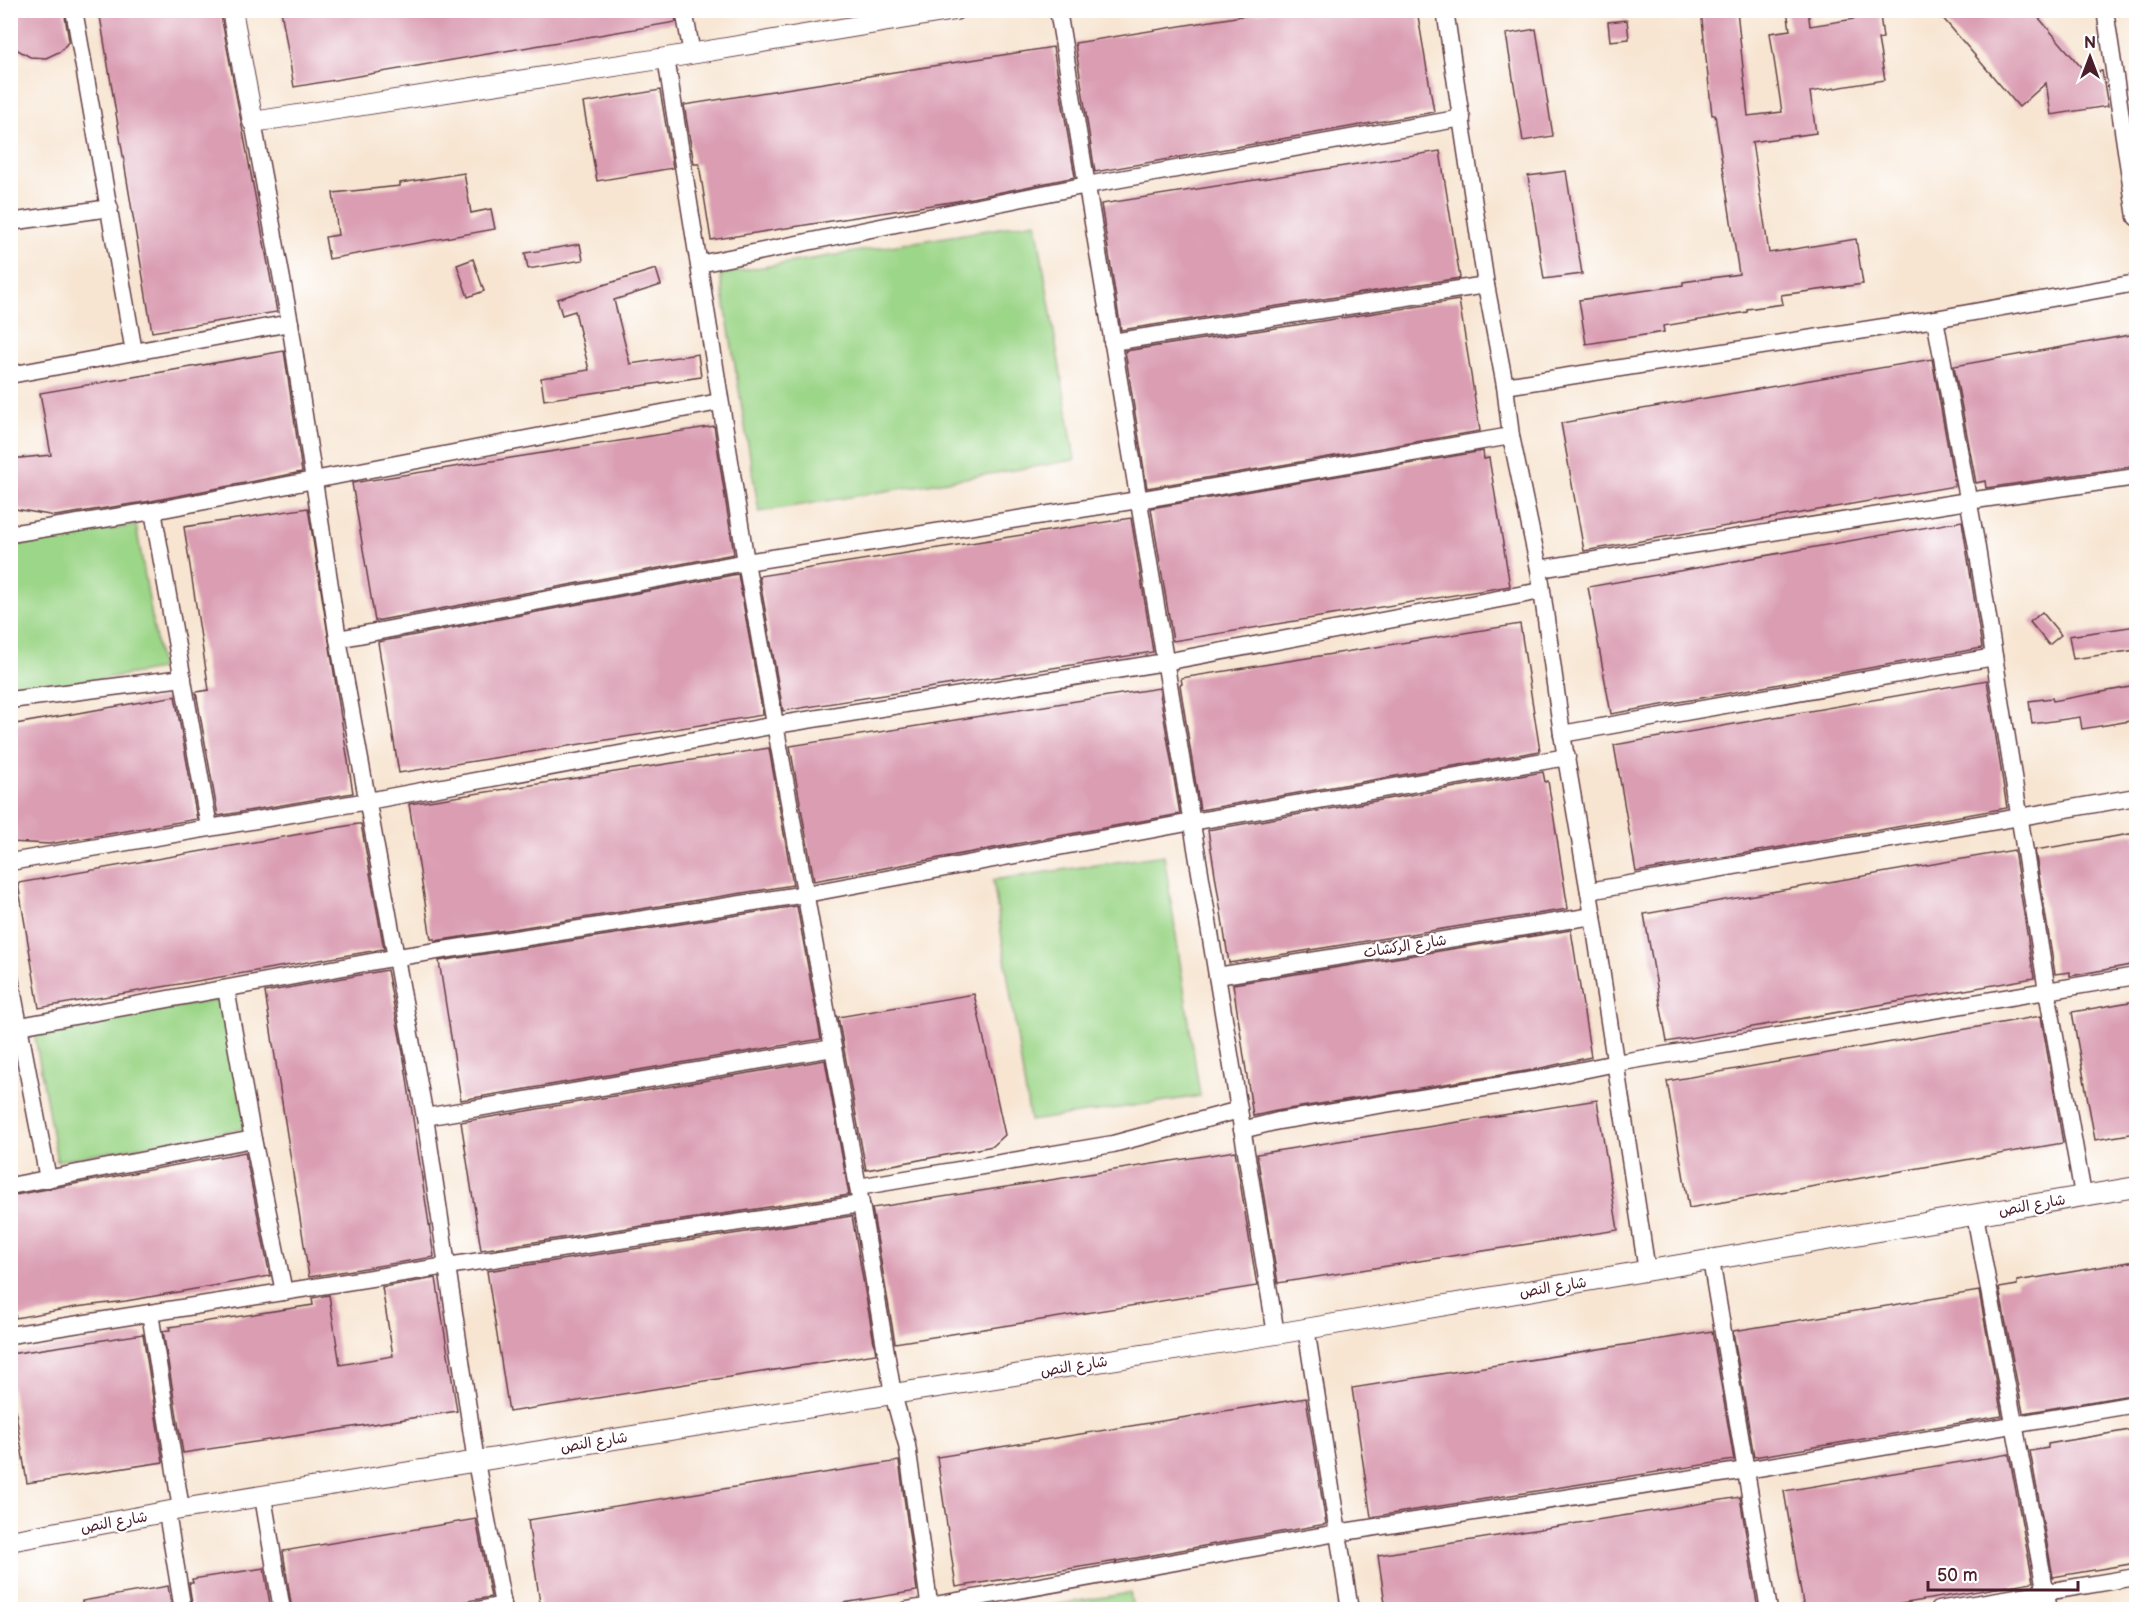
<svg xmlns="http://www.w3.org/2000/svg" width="2147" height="1620" font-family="'Balsamiq Sans','Playpen Sans Arabic',sans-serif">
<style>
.green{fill:#9cd688;stroke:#737a5a;stroke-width:1.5}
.building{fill:#da9db2}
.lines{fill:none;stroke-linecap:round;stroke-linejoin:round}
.minor-casing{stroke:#643d44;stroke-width:19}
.tertiary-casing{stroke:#643d44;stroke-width:22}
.minor{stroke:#fff;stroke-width:16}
.tertiary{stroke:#fff;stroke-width:20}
.labels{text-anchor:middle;stroke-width:4.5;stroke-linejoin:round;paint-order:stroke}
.street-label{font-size:15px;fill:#4a1f2b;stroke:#fff}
</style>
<rect width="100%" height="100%" fill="#fff"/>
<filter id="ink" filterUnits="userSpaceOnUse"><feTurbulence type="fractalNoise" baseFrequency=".0167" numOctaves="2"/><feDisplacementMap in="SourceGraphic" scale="12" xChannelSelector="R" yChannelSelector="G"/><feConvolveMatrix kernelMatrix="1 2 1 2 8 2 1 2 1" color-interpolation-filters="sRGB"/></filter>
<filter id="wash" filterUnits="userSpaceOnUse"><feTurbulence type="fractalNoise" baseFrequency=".008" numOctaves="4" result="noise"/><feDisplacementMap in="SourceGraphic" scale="24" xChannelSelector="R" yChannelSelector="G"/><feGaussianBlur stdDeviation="1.35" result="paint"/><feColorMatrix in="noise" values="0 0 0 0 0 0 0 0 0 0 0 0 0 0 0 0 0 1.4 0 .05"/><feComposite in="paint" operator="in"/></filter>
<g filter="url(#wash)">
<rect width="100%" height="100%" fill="#f7e5d1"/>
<!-- green -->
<g class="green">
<polygon points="1036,222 1075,460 759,512 720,274"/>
<polygon points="136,525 161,669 11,694 11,546"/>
<polygon points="1164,855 1200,1096 1030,1121 993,880"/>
<polygon points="223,999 246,1128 57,1161 34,1031"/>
<polygon points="1130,1593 1133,1609 1027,1609"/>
</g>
<g id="blocks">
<!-- building -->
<g class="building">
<polygon points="10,10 64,10 69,41 61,51 46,58 30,57 16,49 10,39"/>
<polygon points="99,10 220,10 277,312 152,332"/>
<polygon points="281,10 674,10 676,22 294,87"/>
<polygon points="1279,10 1417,10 1434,112 1095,172 1075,43"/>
<polygon points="1701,10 1737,10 1748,116 1782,112 1770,33 1790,30 1787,10 1808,10 1810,26 1880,15 1883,38 1878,39 1885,80 1810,92 1816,133 1752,142 1769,253 1856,239 1863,284 1781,295 1783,304 1747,309 1747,312 1663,326 1664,332 1586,344 1579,300 1683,285 1683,282 1739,274 1715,115 1712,115"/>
<polygon points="1936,10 2032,10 2087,74 2102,71 2108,106 2051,115 2046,83 2019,107"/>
<polygon points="1627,20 1629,39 1610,41 1608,22"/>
<polygon points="1536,29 1553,136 1523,141 1506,34"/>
<polygon points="1053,47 1075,177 957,201 711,240 699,164 694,164 684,105"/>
<polygon points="660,90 673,168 597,181 583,103"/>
<polygon points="1440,151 1460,278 1121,330 1101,204"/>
<polygon points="1566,171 1582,274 1544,279 1528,176"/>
<polygon points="464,173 471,213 491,209 495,229 329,259 325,237 338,235 333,193 400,186 400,183"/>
<polygon points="580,244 583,260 528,269 525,253"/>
<polygon points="473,259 484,291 468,297 457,265"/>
<polygon points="656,269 661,285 614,300 630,364 698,354 701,377 544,400 541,378 589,370 575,311 562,315 557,299"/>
<polygon points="1459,300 1480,431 1147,488 1125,351"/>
<polygon points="2136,334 2136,466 1986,488 1985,481 1976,483 1954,366"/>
<polygon points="284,351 302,472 151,501 55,516 10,508 10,459 51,455 40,393"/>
<polygon points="1932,359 1955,486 1584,551 1561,423"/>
<polygon points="714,426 734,554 375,621 352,483"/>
<polygon points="1483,451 1484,459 1489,458 1510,586 1173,641 1151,508"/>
<polygon points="308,508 353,793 218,816 196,692 209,690 184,527"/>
<polygon points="1131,518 1153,652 783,711 759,576"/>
<polygon points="1962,521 1982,648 1611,714 1588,587"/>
<polygon points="738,574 763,715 399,773 378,642"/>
<polygon points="2042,612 2061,635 2049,645 2030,622"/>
<polygon points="1520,624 1540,751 1200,810 1180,685 1182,684 1181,678"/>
<polygon points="2136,626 2136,650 2073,659 2069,636"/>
<polygon points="1987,680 2007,808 1636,872 1614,745"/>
<polygon points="2136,686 2136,720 2082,729 2080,717 2032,724 2029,701 2052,698 2053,701"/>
<polygon points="1159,688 1180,814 814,881 790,746"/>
<polygon points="175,696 197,819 50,844 10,842 10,725"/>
<polygon points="769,748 793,885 435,941 435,939 431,939 409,804"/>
<polygon points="1543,772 1545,782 1548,781 1568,909 1229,963 1208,830"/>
<polygon points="358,824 361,824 384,949 39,1008 18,883"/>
<polygon points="2136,833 2136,964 2070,976 2070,972 2055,974 2035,850"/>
<polygon points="2014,850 2034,978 1667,1042 1644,914"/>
<polygon points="797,906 821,1039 461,1100 439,961"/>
<polygon points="1571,930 1591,1057 1532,1070 1276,1111 1253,1116 1233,984"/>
<polygon points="387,970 403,1053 434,1257 309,1277 265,992"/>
<polygon points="974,994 1005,1135 993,1146 866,1170 838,1017"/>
<polygon points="2136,1001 2136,1133 2095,1140 2072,1012"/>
<polygon points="2041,1016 2063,1143 1689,1208 1667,1081"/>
<polygon points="825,1060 849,1195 481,1250 461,1122"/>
<polygon points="1597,1100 1618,1230 1278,1283 1257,1154"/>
<polygon points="1235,1151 1257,1286 895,1343 872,1208"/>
<polygon points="245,1152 270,1276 126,1301 76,1307 16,1318 15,1314 10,1315 10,1196"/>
<polygon points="852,1216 876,1354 509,1412 487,1271"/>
<polygon points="2136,1261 2136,1394 2023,1413 1999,1288 2017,1285 2017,1281"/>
<polygon points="436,1278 457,1411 183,1453 163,1331 170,1330 169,1327 313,1305 312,1298 329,1295 340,1365 393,1356 382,1287"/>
<polygon points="1979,1291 2002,1416 1754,1457 1733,1331"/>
<polygon points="1712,1331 1734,1460 1371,1517 1352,1388"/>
<polygon points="143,1334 163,1462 27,1483 10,1376 10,1354"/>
<polygon points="1306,1398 1326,1524 1136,1558 956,1587 937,1457"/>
<polygon points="2136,1429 2136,1563 2053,1577 2030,1451 2048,1448 2048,1444"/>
<polygon points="2009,1454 2033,1582 1864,1610 1804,1610 1784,1491"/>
<polygon points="899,1461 917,1591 800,1610 541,1610 528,1520"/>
<polygon points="1740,1497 1758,1610 1386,1610 1378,1555"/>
<polygon points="476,1519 491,1597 415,1610 292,1610 283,1551"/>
<polygon points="264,1568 271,1610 193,1610 189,1583 193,1583 192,1579"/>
<polygon points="168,1586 172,1610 83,1610 82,1601"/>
</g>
</g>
</g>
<g filter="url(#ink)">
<use href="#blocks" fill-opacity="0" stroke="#643d44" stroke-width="1.5"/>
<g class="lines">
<!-- minor casing -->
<g class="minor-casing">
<g id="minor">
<polyline points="74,10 134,352"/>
<polyline points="684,10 692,54"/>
<polyline points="1058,10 1276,1334"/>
<polyline points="1445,10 1486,285 1505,386 1511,436 1539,569 1562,734 1593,916 1647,1271"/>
<polyline points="2105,10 2136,217"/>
<polyline points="666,58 746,562 861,1204 893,1394 907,1445 930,1610"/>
<polyline points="253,122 290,323 338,639 425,1117 476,1462 504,1610"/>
<polyline points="10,222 110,208"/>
<polyline points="699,264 1087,185 1462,118"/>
<polyline points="1935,319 1976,542 2047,991 2083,1195"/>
<polyline points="1112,342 1486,285"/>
<polyline points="10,375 290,323"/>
<polyline points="1505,386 1935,319 2136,283"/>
<polyline points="153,511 209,827"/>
<polyline points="10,534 153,511 719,402"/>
<polyline points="1539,569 1968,501 2136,477"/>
<polyline points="338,639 746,562 1138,500 1511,436"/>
<polyline points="10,700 183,678"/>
<polyline points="1562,734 1994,657"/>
<polyline points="10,862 368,801 776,725 1165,662 1541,591"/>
<polyline points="1589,891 2136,797"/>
<polyline points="1217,976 1593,916"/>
<polyline points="10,978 48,1179"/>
<polyline points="226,989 253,1139 284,1292"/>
<polyline points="20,1026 398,957 806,894 1192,822 1567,757"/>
<polyline points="425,1117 833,1048"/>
<polyline points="1242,1130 1278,1121 1534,1080 1616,1063 2136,976"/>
<polyline points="10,1186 253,1139"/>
<polyline points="858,1187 1113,1144 1239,1110"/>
<polyline points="1975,1215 2049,1610"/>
<polyline points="1711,1260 1769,1610"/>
<polyline points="150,1313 181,1509"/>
<polyline points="1306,1328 1350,1610"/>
<polyline points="10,1335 447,1266 861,1204"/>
<polyline points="263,1497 282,1610"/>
<polyline points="167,1513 183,1610"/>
<polyline points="478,1610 503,1605"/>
<polyline points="907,1610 1337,1533 1746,1470 2136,1404"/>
<polyline points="1938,1610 2136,1577"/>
</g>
</g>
<!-- tertiary casing -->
<g class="tertiary-casing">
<g id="tertiary">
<polyline points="232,10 253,122 666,58 955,10"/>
<polyline points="10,1541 181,1509 893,1394 1276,1334 2136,1187"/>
</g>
</g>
<!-- minor -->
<use href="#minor" class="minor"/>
<!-- tertiary -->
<use href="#tertiary" class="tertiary"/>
</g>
</g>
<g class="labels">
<!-- street labels -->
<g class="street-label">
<text transform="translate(1405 946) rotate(-9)" y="5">شارع الركشات</text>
<text transform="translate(2032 1205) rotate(-10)" y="5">شارع النص</text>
<text transform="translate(1553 1287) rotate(-9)" y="5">شارع النص</text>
<text transform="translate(1074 1366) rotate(-9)" y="5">شارع النص</text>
<text transform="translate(594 1442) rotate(-9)" y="5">شارع النص</text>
<text transform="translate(114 1522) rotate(-10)" y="5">شارع النص</text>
</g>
</g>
<!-- margin -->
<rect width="2147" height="1620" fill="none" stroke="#fff" stroke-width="36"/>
<!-- north arrow -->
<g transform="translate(2090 57)" stroke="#ffffff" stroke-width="4.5" paint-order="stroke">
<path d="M0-4.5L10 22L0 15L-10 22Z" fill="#4a1f2b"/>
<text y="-9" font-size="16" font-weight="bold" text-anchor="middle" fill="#4a1f2b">N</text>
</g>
<!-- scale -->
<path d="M1928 1581v9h150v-9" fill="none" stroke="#4a1f2b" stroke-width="3"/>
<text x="1937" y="1581" font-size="18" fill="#4a1f2b" stroke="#ffffff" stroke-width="4.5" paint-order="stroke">50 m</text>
</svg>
